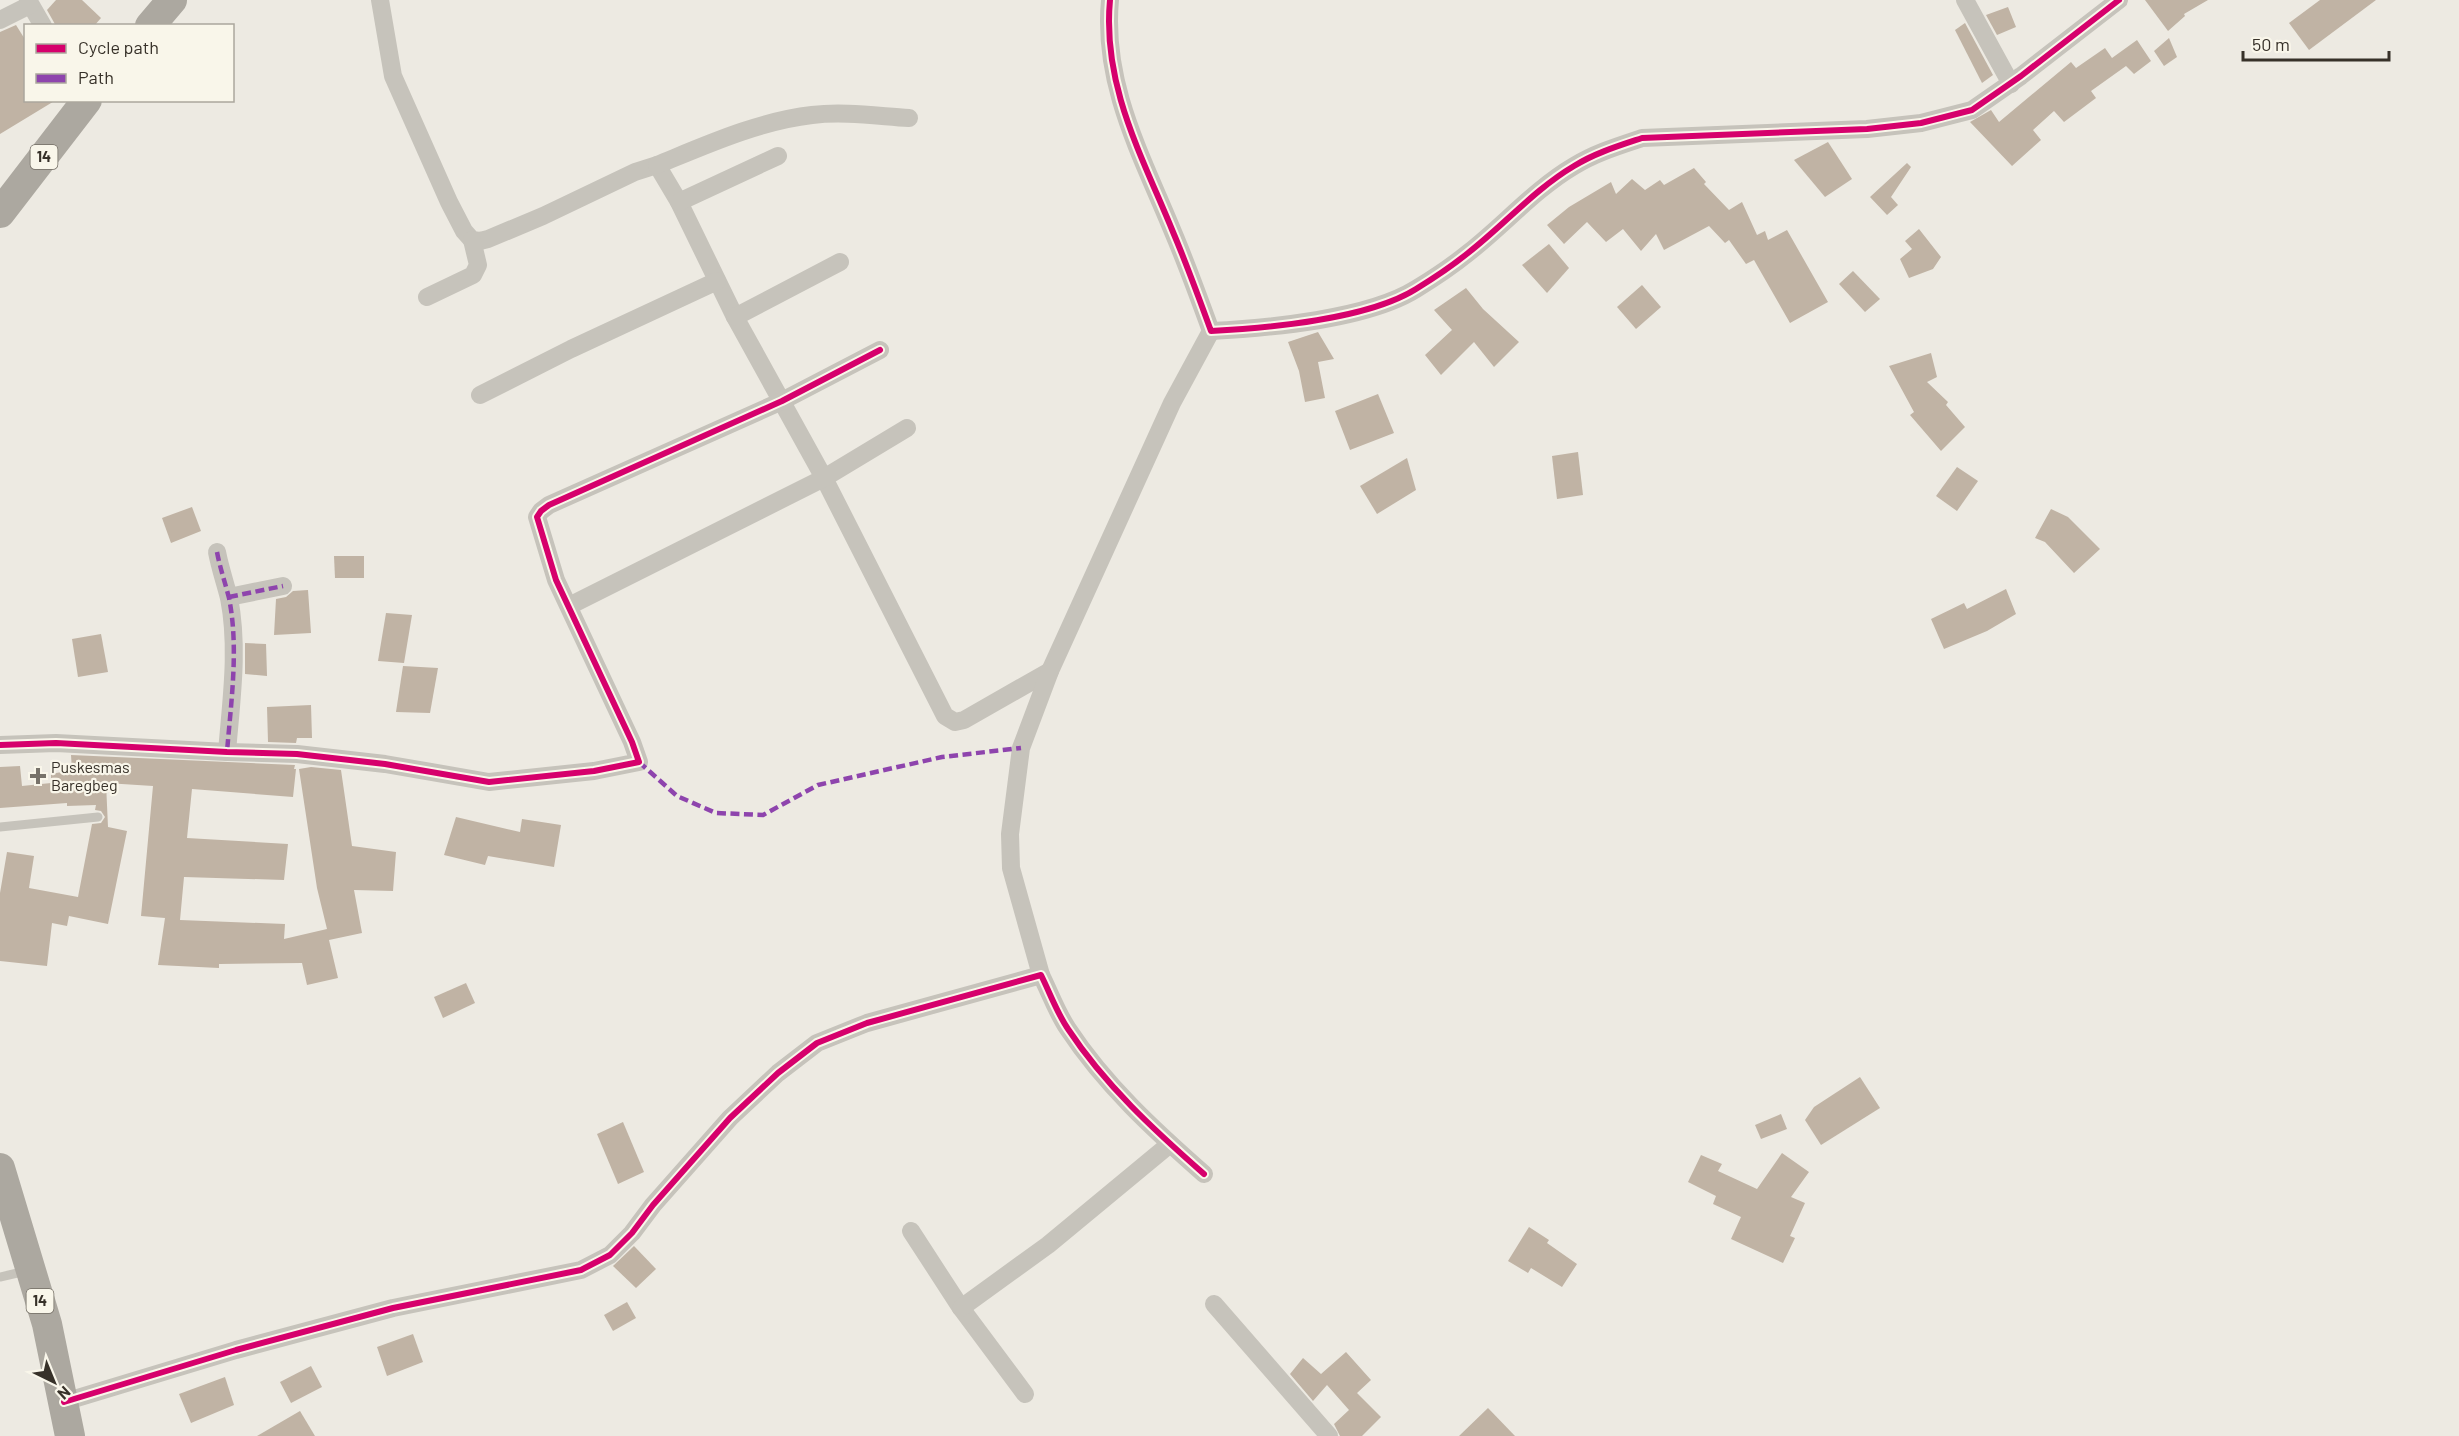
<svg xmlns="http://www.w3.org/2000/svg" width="2459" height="1436" font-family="Barlow,sans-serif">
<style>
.building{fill:#c0b3a4}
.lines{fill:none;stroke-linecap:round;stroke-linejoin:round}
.service{stroke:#c6c3bb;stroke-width:9}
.minor{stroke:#c6c3bb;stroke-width:18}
.trunk{stroke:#aca8a0;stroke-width:30}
.quiet{stroke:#8e44ad;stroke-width:4.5;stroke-dasharray:9 4.5;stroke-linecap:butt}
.cycleway-casing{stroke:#f9f6ea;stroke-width:10}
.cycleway{stroke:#d6006c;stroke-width:6}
.poi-dot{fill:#77726a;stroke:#f9f6ea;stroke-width:2}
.labels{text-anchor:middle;stroke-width:4.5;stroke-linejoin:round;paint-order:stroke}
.shield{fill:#f9f6ea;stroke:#716c63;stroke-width:1.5}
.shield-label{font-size:15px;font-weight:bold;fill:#373129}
.poi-label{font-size:16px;fill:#373129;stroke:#f9f6ea;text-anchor:start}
</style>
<rect width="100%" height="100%" fill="#edeae2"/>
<!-- building -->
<g class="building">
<polygon points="56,0 82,0 101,18 94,26 56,26 47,10"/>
<polygon points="2145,0 2208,0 2184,14 2185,16 2168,31"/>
<polygon points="2320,0 2376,0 2309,50 2289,23"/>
<polygon points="2008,7 2016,27 1997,35 1986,15"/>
<polygon points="1965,23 1993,75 1982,83 1955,30"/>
<polygon points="16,25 26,41 26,100 56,100 0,134 0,32"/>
<polygon points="2169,38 2177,57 2164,66 2154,51"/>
<polygon points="2137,40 2151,61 2134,74 2126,66 2091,91 2096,98 2064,122 2054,111 2033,130 2041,140 2012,166 1970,122 1991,110 1999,122 2071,62 2076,68 2105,48 2112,58"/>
<polygon points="1828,142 1852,179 1825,197 1794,160"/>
<polygon points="1907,163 1911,167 1891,197 1898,205 1887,215 1870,197"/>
<polygon points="1694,168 1706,182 1704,184 1729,210 1742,202 1757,235 1765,231 1768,240 1787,230 1828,302 1790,323 1754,260 1746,264 1729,240 1725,243 1709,226 1664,250 1656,234 1641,251 1623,229 1606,242 1587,222 1564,244 1547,225 1569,207 1611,182 1616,194 1632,179 1645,190 1660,180 1664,185"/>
<polygon points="1919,229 1941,257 1933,269 1909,278 1900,259 1912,249 1905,241"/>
<polygon points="1549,244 1569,268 1547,293 1522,265"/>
<polygon points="1853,271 1880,299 1865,312 1839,284"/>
<polygon points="1642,285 1661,307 1636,329 1617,307"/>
<polygon points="1466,288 1483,309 1519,342 1494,367 1474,342 1441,375 1425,355 1452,330 1434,310"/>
<polygon points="1318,332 1334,359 1318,362 1325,398 1305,402 1299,371 1288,342"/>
<polygon points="1931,353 1937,377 1927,382 1948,402 1946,405 1965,427 1941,451 1910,415 1914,412 1889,366"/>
<polygon points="1378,394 1394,433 1350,450 1335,411"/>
<polygon points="1578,452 1583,495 1557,499 1552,456"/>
<polygon points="1407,458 1416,490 1377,514 1360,486"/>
<polygon points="1957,467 1978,481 1957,511 1936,496"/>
<polygon points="192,507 201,531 171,543 162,518"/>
<polygon points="2051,509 2068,517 2100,549 2074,573 2045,542 2035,538"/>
<polygon points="334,556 364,556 364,578 335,578"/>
<polygon points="2006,589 2016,614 1987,631 1944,649 1931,619 1964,603 1967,609"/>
<polygon points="308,590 311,633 274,635 276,599 286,597 293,591"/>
<polygon points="386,613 412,615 404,663 378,661"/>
<polygon points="101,634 108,672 78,677 72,639"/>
<polygon points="245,643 266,644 267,676 245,674"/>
<polygon points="403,666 438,668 430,713 396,712"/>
<polygon points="311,705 312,738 297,738 296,743 268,742 267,707"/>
<polygon points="71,755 295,765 294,769 296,769 293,797 192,789 187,838 288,844 284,880 184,877 180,920 285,924 284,939 327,929 317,888 299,769 311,767 341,770 352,846 396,852 393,891 354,890 362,933 329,940 338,978 307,985 302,963 219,964 219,968 158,965 165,918 141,916 153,786 106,783 108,827 127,831 108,924 69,916 67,926 52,923 47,966 0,961 0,893 7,852 34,856 29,888 78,897 92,824 101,823 105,817 101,811 95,810 96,805 67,806 67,803 0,808 0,767 20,766 22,786 51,783 51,774 72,770"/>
<polygon points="456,817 520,832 522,819 561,825 554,867 488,856 485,865 444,855"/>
<polygon points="466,983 475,1003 443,1018 434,997"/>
<polygon points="1860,1077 1880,1108 1821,1145 1805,1120 1814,1107"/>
<polygon points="1781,1114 1787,1129 1761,1139 1755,1125"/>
<polygon points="623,1122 644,1172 618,1184 597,1134"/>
<polygon points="1782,1153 1809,1172 1791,1197 1805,1203 1790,1236 1795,1238 1783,1263 1731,1239 1741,1217 1713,1204 1716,1196 1688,1182 1701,1155 1722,1164 1718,1171 1757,1189"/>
<polygon points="1529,1227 1549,1240 1547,1243 1577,1264 1562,1287 1531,1268 1528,1273 1508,1261"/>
<polygon points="634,1246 656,1269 636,1288 613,1266"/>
<polygon points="627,1302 636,1318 613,1331 604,1315"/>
<polygon points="413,1334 423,1362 387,1376 377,1347"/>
<polygon points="1346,1352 1371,1380 1357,1393 1381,1417 1362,1436 1340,1436 1334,1424 1349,1410 1327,1385 1313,1401 1290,1374 1303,1358 1321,1374"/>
<polygon points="311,1366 322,1387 291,1403 280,1382"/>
<polygon points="225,1377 234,1405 191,1423 179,1394"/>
<polygon points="1488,1408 1515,1436 1459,1436"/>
<polygon points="300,1411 315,1436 257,1436"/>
</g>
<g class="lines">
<!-- service -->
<g class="service">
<polyline points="0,827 98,817"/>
<polyline points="0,1277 26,1271"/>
</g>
<!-- minor -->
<g class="minor">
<polyline points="28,0 43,26"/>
<polyline points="380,0 393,76 449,202 464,231 472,240 480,241 488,239 543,216 635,172 657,165 679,202 735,317 824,478 945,716 955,722 964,720 1050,671"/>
<path d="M1110,0C1102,85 1142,156 1173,232C1187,265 1199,298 1211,331C1268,328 1368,319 1416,289C1434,278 1452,266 1468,253C1504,225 1535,189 1574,166C1595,153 1618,146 1642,138L1867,129L1921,123L1972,110L2021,76L2119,0"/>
<polyline points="1965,0 2011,84"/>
<polyline points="0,20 30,5"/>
<path d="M657,165C706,145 759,121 812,115C843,111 877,116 909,118"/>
<polyline points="679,202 778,156"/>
<polyline points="427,297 473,275 478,265 472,240"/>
<polyline points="735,317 840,262"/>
<polyline points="480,395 571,349 717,281"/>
<path d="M217,552C220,568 225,582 229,598C239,648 231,702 227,752"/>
<polyline points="229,597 283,586"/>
<polyline points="569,606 824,478 907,428"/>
<polyline points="0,745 56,743 227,752 297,754 385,764 489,782 594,771 639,762 632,742 556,580 537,517 541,511 549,505 782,401 880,350"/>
<polyline points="1041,975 1011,868 1010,834 1021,748 1050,671 1172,403 1211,331"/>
<polyline points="911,1231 961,1308 1025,1394"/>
<polyline points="1214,1304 1329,1436"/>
<polyline points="961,1308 1048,1245 1170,1144"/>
<path d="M64,1402L236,1350L393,1308L581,1270L610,1255L632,1233L653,1205L730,1118L778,1073L817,1043L867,1023L1041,975C1050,993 1057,1013 1068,1029C1105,1085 1154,1130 1204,1174"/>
</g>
<!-- trunk -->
<g class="trunk">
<polyline points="150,26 172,0"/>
<polyline points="0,213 87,100"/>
<polyline points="0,1168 47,1324 70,1436"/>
</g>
<!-- quiet -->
<g class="quiet">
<path d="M217,552C220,568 225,582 229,598C239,648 231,702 227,752"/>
<polyline points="229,597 283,586"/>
<polyline points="639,762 677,796 716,813 763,815 818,785 942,757 1021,748"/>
</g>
<!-- cycleway casing -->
<g class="cycleway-casing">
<g id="cycleway">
<path d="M1110,0C1102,85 1142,156 1173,232C1187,265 1199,298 1211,331C1268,328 1368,319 1416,289C1434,278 1452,266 1468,253C1504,225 1535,189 1574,166C1595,153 1618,146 1642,138L1867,129L1921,123L1972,110L2021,76L2119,0"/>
<polyline points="0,745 56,743 227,752 297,754 385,764 489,782 594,771 639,762 632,742 556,580 537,517 541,511 549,505 782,401 880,350"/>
<path d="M64,1402L236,1350L393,1308L581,1270L610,1255L632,1233L653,1205L730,1118L778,1073L817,1043L867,1023L1041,975C1050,993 1057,1013 1068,1029C1105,1085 1154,1130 1204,1174"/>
</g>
</g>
<!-- cycleway -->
<use href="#cycleway" class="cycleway"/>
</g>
<!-- markers -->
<path class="poi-dot" d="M35 767h6v6h6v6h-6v6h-6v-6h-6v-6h6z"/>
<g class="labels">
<!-- shield labels -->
<g class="shield">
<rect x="30.5" y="145" width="27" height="24" rx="4.5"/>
<rect x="26.5" y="1289" width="27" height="24" rx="4.5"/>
</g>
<g class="shield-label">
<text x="44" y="162">14</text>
<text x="40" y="1306">14</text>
</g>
<!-- poi labels -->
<g class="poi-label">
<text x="51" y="773">Puskesmas<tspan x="51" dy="18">Baregbeg</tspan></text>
</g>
</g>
<!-- legend -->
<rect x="24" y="24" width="210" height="78" fill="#f9f6ea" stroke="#aba79d" stroke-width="1.5"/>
<rect x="36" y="44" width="30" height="9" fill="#d6006c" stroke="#aba79d" stroke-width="1.5"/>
<text x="78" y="54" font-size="18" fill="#373129">Cycle path</text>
<rect x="36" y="74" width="30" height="9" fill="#8e44ad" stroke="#aba79d" stroke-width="1.5"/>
<text x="78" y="84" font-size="18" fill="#373129">Path</text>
<!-- north arrow -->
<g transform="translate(54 1382) rotate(137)" stroke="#f9f6ea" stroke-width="4.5" paint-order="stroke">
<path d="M0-4.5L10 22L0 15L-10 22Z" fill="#373129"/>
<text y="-9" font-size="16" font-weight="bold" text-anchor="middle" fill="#373129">N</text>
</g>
<!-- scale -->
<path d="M2243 51v9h146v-9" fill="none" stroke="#373129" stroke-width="3"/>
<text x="2252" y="51" font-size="18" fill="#373129" stroke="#f9f6ea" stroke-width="4.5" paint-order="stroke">50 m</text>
</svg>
